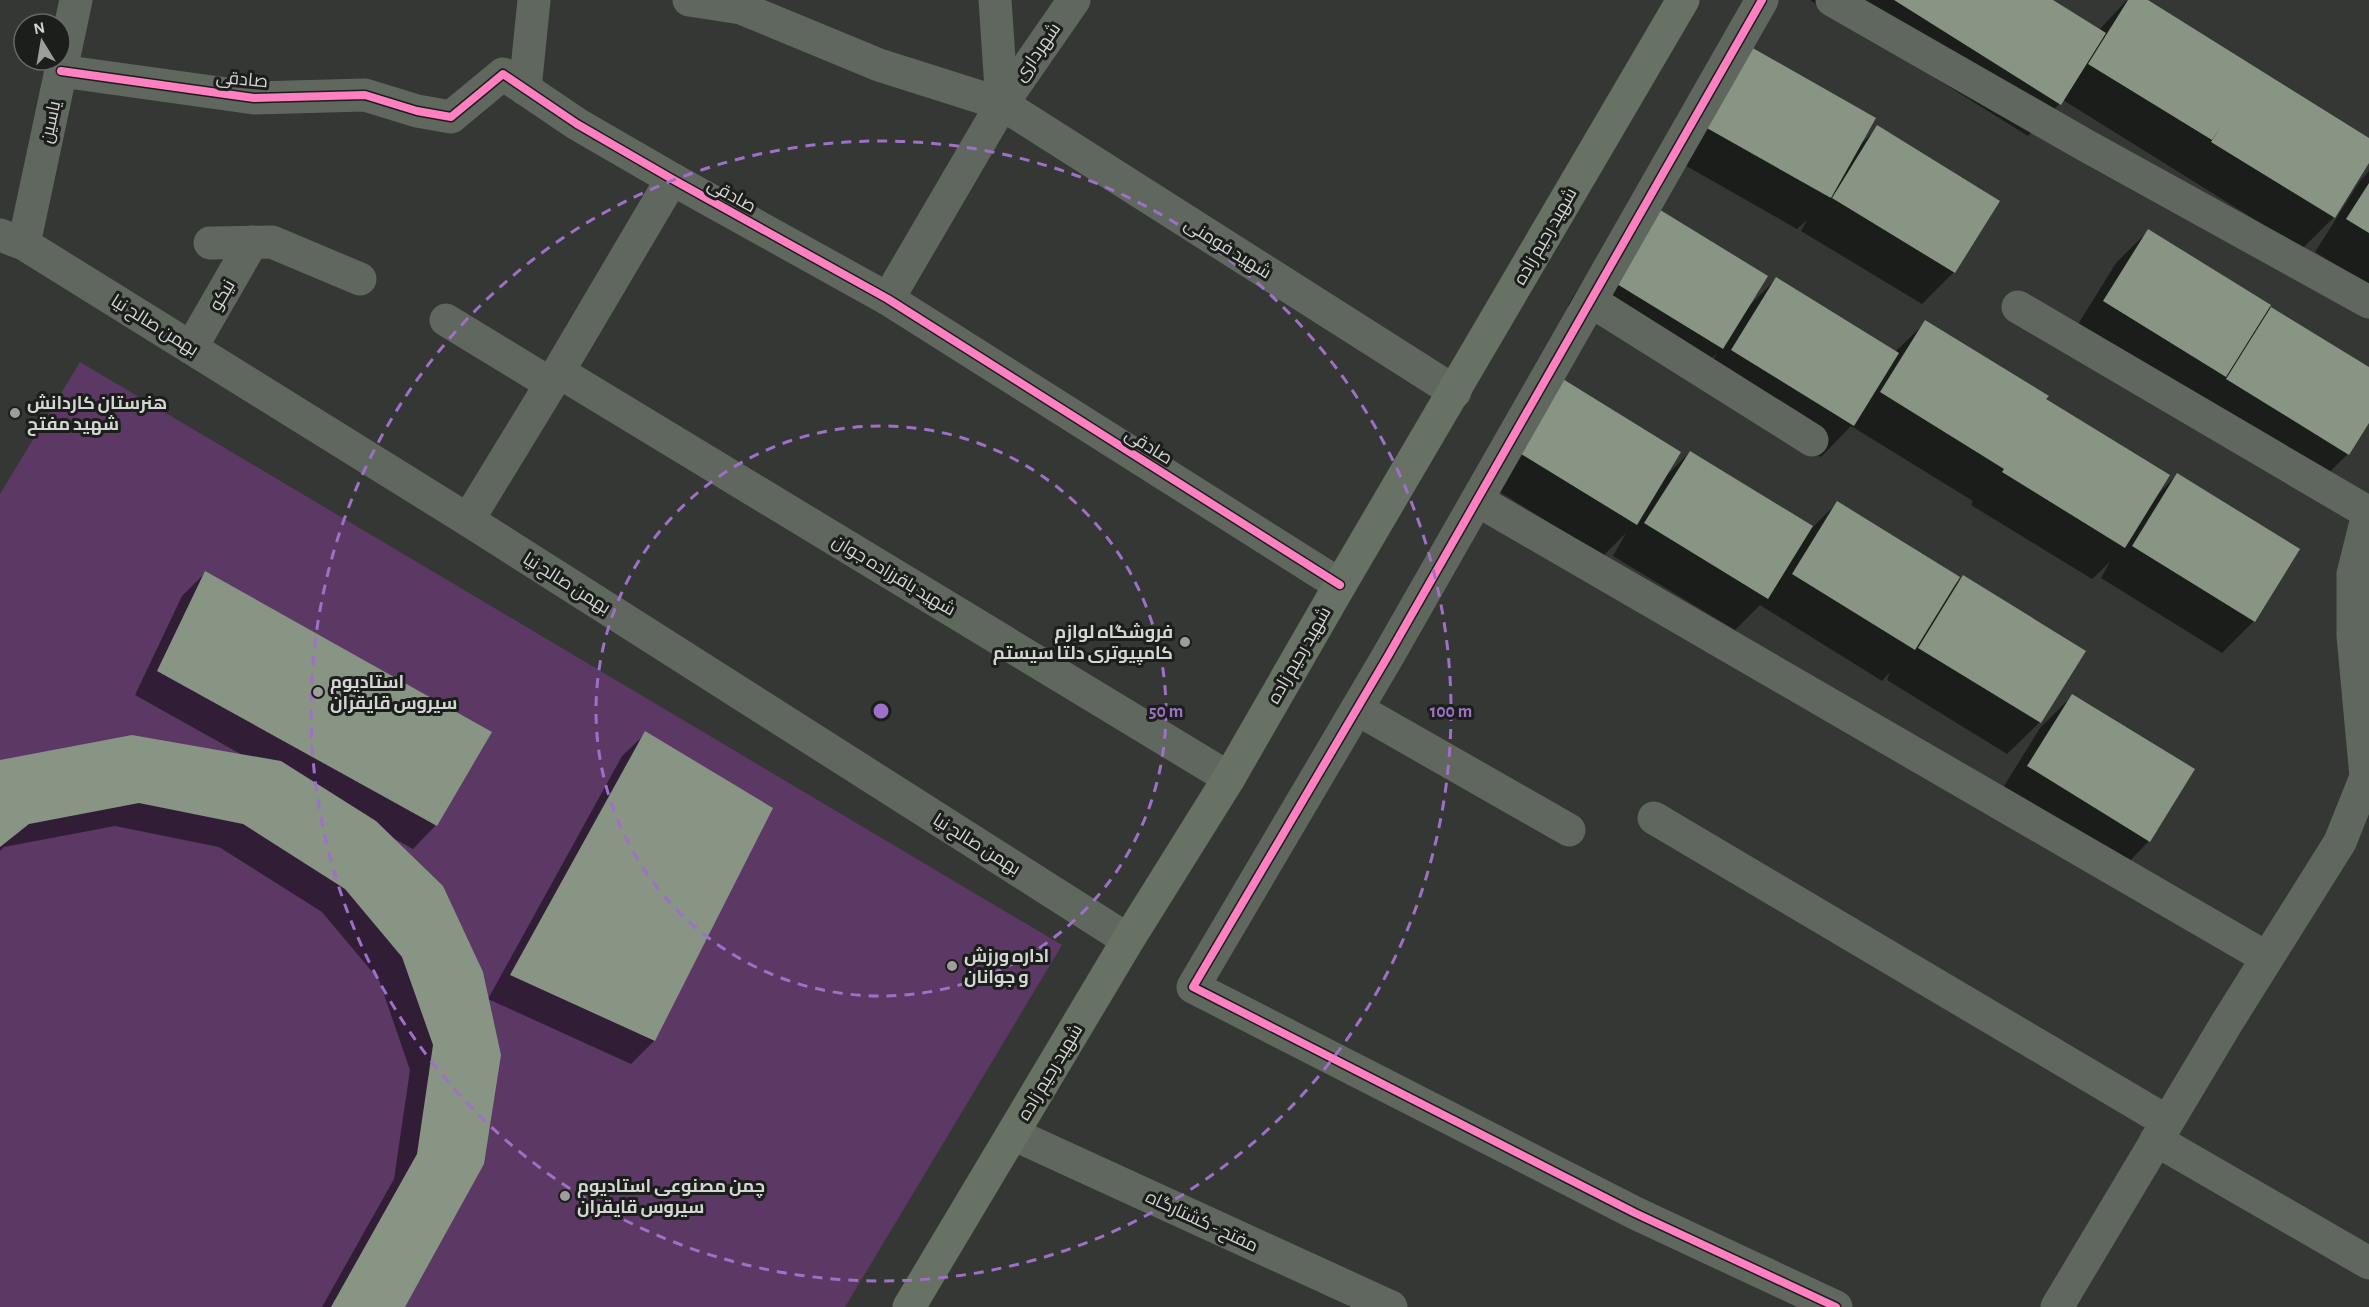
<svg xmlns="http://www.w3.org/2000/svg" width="2369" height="1307" font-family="'Alegreya Sans',Cairo,sans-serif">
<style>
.green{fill:#5c3865}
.shadow{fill:#0007}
.building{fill:#889484}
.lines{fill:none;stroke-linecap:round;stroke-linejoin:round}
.minor{stroke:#5f675e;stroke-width:33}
.tertiary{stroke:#5f675e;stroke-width:33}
.primary{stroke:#677164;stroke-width:33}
.cycleway-casing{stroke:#1c1e1c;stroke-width:11}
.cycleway{stroke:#ff80c0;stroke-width:8}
.ring{fill:none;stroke:#9e70c7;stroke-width:3;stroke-dasharray:10 8}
.poi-dot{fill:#9b9e9a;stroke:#1c1e1c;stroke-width:2}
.labels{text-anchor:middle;stroke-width:6;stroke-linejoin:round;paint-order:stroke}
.street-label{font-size:18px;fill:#d3d6d2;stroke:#1c1e1c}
.poi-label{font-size:18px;font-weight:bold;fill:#d3d6d2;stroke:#1c1e1c;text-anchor:start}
.centre{fill:#9e70c7;stroke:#1c1e1c;stroke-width:3}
.ring-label{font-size:18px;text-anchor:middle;font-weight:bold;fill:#9e70c7;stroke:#1c1e1c;stroke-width:6;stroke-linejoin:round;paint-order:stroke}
</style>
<rect width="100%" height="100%" fill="#343733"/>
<!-- green -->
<polygon class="green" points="80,362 1062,945 845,1307 0,1307 0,494"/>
<!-- shadow -->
<g class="shadow">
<polygon points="1810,0 2051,0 2099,30 2127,0 2145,0 2369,140 2369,160 2334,217 2302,249 2063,100 2028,136"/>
<polygon points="1719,81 1861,144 1878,127 1954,272 1922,304 1801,231 1807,220 1797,229 1674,159"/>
<polygon points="2369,171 2369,285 2315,252 2360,181"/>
<polygon points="2148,231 2369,369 2369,420 2348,454 2315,486 2072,334 2116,263"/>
<polygon points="1612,234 1749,306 1776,279 1895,352 1926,322 2044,400 2158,494 2177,475 2254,621 2222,653 2101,578 2110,562 2092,579 1971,505 1973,501 1851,426 1821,457 1700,382 1717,353 1690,380 1568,305"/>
<polygon points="1527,410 1665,477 1690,452 1812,528 1837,503 1953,587 1963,577 2084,651 2040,722 2007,754 1887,680 1890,672 1882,681 1760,605 1735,630 1613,556 1626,533 1603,556 1482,481"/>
<polygon points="205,573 436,825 413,849 393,838 481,972 403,1307 322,1307 394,1179 410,1070 379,980 322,912 219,847 115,826 4,847 0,851 0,762 244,756 135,695 182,596"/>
<polygon points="2072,696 2193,770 2149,841 2117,874 1996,799 2040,728"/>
<polygon points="646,733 654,1041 631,1064 488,999 622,756"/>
</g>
<!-- building -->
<g class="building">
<polygon points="1894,0 2053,0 2106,33 2061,105"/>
<polygon points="2128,0 2148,0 2369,138 2369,163 2335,218 2211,142 2223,123 2212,140 2088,64"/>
<polygon points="1751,47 1876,118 1831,198 1705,127"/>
<polygon points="1877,125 2000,201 1955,273 1832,198"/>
<polygon points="2369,183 2369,233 2346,219"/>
<polygon points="1644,200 1768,276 1723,349 1599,273"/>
<polygon points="2148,229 2271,305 2226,377 2103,301"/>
<polygon points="1776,277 1899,353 1854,426 1731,350"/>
<polygon points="2271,307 2369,367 2369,423 2349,455 2226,379"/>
<polygon points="1925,320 2049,396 2046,399 2170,475 2125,548 2002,472 2004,469 1880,392"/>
<polygon points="1558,376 1681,452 1637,525 1513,449"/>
<polygon points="1690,451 1813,526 1768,599 1644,523"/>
<polygon points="2177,473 2300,549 2255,622 2132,546"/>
<polygon points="1837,501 1960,577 1915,650 1792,574"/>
<polygon points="205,571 492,732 437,826 157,671"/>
<polygon points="1963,575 2086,651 2041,723 1918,648"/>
<polygon points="2072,694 2195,769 2150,842 2027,766"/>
<polygon points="645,731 773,808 655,1041 510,975"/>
<polygon points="132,735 281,761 376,821 443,886 483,972 501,1055 484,1164 405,1307 331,1307 417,1154 433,1045 402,957 345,889 243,824 139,803 29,824 0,847 0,760"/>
</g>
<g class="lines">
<!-- minor -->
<g class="minor">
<polyline points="689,0 741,8 879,65 1002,104 1455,392"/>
<polyline points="995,0 1002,104"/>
<polyline points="1762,0 1388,656 1193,987 1635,1213 1836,1307"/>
<polyline points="1832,0 2085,145 2369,302"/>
<polyline points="61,71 254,98 365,95 417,111 451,117 503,74 577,124 672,179 888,299 1340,585"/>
<polyline points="525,89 534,0"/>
<polyline points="210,243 272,242 360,279"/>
<polyline points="24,244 76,0"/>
<polyline points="888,299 1002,104 1074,0"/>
<polyline points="1591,301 1812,440"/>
<polyline points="2018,307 2369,513"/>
<polyline points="446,320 551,384"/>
<polyline points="191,348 252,242"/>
<polyline points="559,372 1229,778"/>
<polyline points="1477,500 2267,958"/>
<polyline points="468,520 551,384 672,179"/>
<polyline points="1357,709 1569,830"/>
<polyline points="1654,818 2166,1121"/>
<polyline points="1013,1134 1391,1307"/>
<polyline points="2156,1140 2369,1263"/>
<polyline points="2057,1307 2226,1024 2340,842 2366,777 2353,636 2353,574 2365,526 2369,518"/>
</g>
<!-- tertiary -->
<polyline class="tertiary" points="0,235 24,244 468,520 1128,940"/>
<!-- primary -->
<polyline class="primary" points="909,1307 1128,940 1229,778 1340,585 1683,0"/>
<!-- cycleway casing -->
<g class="cycleway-casing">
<g id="cycleway">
<polyline points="1762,0 1388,656 1193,987 1635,1213 1836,1307"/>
<polyline points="61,71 254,98 365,95 417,111 451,117 503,74 577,124 672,179 888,299 1340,585"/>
</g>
</g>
<!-- cycleway -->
<use href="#cycleway" class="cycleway"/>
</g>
<!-- distance rings -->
<g class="ring">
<circle cx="881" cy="711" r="285"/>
<circle cx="881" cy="711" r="570"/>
</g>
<!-- markers -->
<g class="poi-dot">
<circle cx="15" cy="413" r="6"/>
<circle cx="1185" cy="642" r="6"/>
<circle cx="318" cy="692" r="6"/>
<circle cx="952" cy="966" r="6"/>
<circle cx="565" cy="1196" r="6"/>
</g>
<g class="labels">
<!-- street labels -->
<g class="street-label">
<text transform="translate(1037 52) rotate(-55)" y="6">شهرداری</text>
<text transform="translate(242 79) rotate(5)" y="6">صادقی</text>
<text transform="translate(50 122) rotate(-78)" y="6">یاسین</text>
<text transform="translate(732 195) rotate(29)" y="6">صادقی</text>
<text transform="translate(1545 236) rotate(-60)" y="6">شهید رحیم زاده</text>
<text transform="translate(1228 248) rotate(32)" y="6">شهید فومنی</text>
<text transform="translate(222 295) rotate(-60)" y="6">نیکو</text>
<text transform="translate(155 325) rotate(32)" y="6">بهمن صالح نیا</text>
<text transform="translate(1149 446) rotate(32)" y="6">صادقی</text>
<text transform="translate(894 575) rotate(31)" y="6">شهید باقرزاده جوان</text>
<text transform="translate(567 583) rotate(32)" y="6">بهمن صالح نیا</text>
<text transform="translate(1299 655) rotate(-60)" y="6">شهید رحیم زاده</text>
<text transform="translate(977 844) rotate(32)" y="6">بهمن صالح نیا</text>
<text transform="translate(1050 1072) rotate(-59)" y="6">شهید رحیم زاده</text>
<text transform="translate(1202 1221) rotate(25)" y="6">مفتح - کشتارگاه</text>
</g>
<!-- poi labels -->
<g class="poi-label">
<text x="27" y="409">هنرستان کاردانش<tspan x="27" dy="21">شهید مفتح</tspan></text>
<text x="1173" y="638" text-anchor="end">فروشگاه لوازم<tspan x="1173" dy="21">کامپیوتری دلتا سیستم</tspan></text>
<text x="330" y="688">استادیوم<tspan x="330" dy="21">سیروس قایقران</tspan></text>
<text x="964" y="962">اداره ورزش<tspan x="964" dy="21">و جوانان</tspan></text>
<text x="577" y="1192">چمن مصنوعی استادیوم<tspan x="577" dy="21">سیروس قایقران</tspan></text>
</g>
</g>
<circle cx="881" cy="711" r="9" class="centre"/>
<g class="ring-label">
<text x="1166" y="717">50 m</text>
<text x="1451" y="717">100 m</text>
</g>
<!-- north arrow -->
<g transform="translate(42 42) rotate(349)"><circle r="28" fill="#1c1e1c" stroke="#656865" stroke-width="1.5"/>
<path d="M0-4.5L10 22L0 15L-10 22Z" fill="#9b9e9a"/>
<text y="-9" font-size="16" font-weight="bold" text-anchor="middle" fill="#d3d6d2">N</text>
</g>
</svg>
